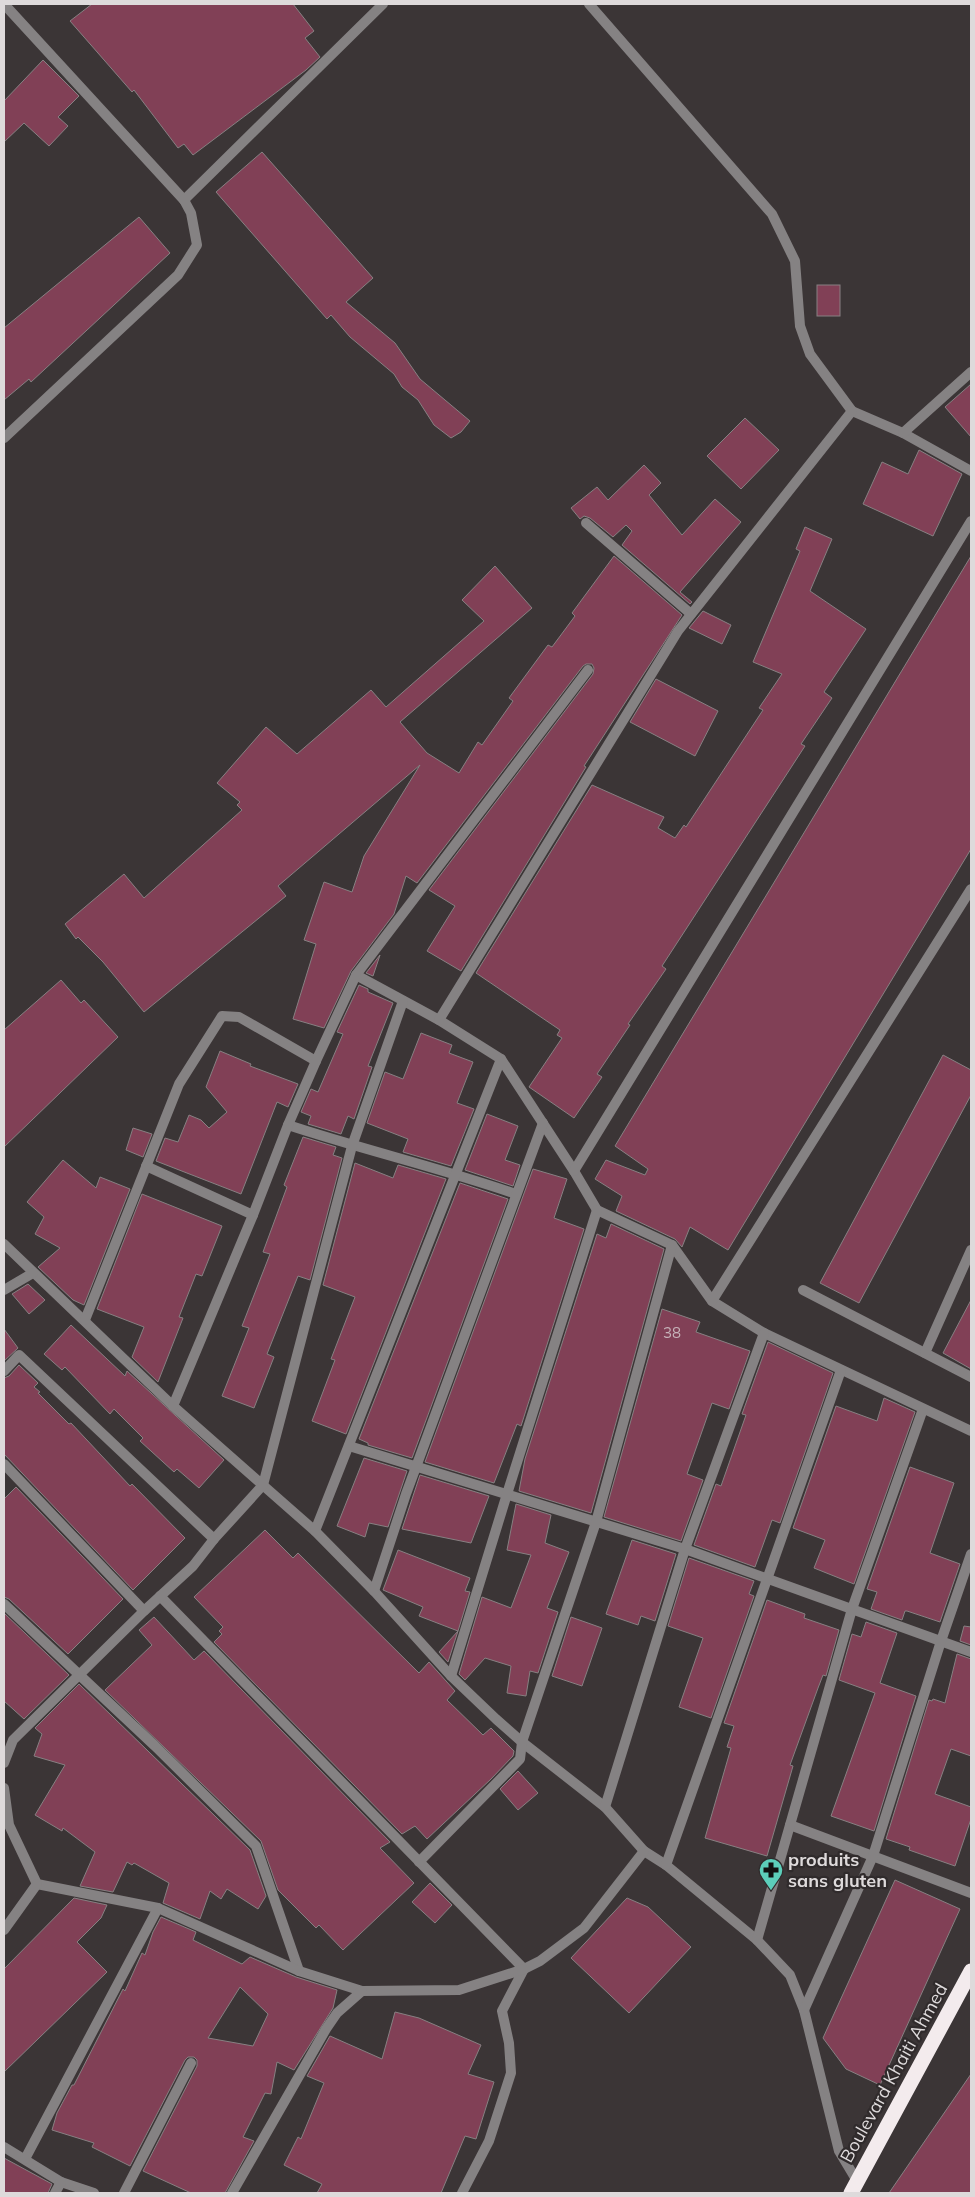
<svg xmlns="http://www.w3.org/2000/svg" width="975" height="2197" font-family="Mulish,sans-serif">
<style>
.building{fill:#814056;stroke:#878082;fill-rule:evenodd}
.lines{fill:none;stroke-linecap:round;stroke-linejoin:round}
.lane{stroke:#858283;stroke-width:10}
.street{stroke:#858283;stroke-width:10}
.highway{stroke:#f3ebed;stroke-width:15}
.labels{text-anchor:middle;stroke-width:4.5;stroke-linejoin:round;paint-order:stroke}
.number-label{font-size:15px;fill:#c7b4ba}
.poi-label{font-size:18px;font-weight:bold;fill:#dedadb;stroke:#302b2c;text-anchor:start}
.street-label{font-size:18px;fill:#dedadb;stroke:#302b2c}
</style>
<rect width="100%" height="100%" fill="#3b3536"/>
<!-- building -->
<g class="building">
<polygon points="92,4 293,4 314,31 305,38 320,57 306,70 193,155 184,144 178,148 134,90 132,92 70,21"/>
<polygon points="43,60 79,96 58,117 68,126 49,146 24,123 4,142 4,101"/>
<polygon points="262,152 373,278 346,302 395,343 420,379 470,421 461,432 451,438 434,425 418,400 402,387 394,374 350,337 331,315 327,319 216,192"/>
<polygon points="139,217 170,253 31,382 29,379 4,400 4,328"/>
<rect x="817" y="285" width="23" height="31"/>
<polygon points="971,384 971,437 945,407"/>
<polygon points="745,418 779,450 741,489 707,456"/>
<polygon points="919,450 962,474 933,536 863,504 882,462 908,474"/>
<polygon points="644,465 661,483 649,495 682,535 715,499 741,522 680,592 692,602 690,604 622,545 632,531 626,525 613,537 590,518 584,516 580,519 571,508 597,487 608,500"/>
<polygon points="805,527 832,539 810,591 866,629 824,692 832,698 801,744 805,746 662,966 666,969 628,1024 630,1025 597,1074 602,1077 574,1118 529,1087 562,1038 557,1035 560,1030 476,973 592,785 664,817 658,828 675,838 684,825 686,827 763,710 759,708 782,674 753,662 800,551 796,549"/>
<polygon points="614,556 682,615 584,766 586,767 461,971 427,951 455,906 429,890 593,674 594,668 592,664 586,664 583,666 417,883 406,876 394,914 351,971 324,1028 293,1019 316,944 304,940 324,882 352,892 364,856 420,765 278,886 286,896 144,1012 103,962 78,937 76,939 65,924 124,874 144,898 242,810 237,805 240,802 217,783 266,727 297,754 371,690 386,707 484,621 462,600 495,566 532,608 400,722 427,753 459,773 478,742 482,745 513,701 509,698 548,645 552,647 575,616 572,613"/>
<polygon points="971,556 971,849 728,1250 690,1227 682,1247 675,1239 616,1211 622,1196 595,1179 606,1160 645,1175 648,1169 615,1146"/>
<polygon points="703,611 731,625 722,644 689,628"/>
<polygon points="656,679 718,711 695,756 630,722"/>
<polygon points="380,955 373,976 366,973"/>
<polygon points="61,980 81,1003 84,1000 118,1037 4,1147 4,1030"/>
<polygon points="359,985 368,989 368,992 393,1003 368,1066 372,1067 354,1119 348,1116 341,1134 308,1124 311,1116 301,1112 311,1089 318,1092 343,1034 337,1032"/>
<polygon points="421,1033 452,1045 449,1053 473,1062 457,1103 474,1109 451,1166 403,1152 408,1139 367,1123 385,1072 403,1079"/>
<polygon points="220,1051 251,1064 250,1066 298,1084 288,1107 277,1102 241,1194 156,1161 165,1138 178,1142 189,1115 201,1120 209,1128 227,1112 206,1087"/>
<polygon points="943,1055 971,1070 971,1095 859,1303 820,1283"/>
<polygon points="487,1114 518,1126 505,1160 520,1165 513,1186 465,1170"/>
<polygon points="133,1128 152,1134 143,1157 126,1150"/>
<polygon points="303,1137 336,1147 333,1155 342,1158 310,1280 298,1276 267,1354 274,1357 254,1408 222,1396 249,1328 242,1326 270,1254 263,1252 287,1187 284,1185"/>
<polygon points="63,1160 96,1188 100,1177 130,1189 84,1305 73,1300 38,1267 60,1248 35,1234 44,1217 27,1202"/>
<polygon points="355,1163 393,1178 398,1165 446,1179 346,1434 312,1421 335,1360 331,1359 355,1297 323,1285"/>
<polygon points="533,1169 567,1179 554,1218 584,1229 521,1426 517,1424 494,1483 425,1462"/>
<polygon points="460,1183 508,1199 412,1458 368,1445 368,1443 359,1439"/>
<polygon points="142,1194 222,1226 202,1276 196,1274 179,1317 183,1318 158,1382 132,1357 144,1327 97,1309"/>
<polygon points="611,1224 664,1249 591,1513 519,1491 525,1459 597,1234 606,1238"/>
<polygon points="28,1284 45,1300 29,1314 12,1294"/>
<polygon points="971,1300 971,1369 943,1353"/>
<polygon points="662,1309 700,1322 696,1332 750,1351 729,1409 712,1403 687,1474 703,1480 681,1541 604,1517"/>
<polygon points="71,1325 125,1376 127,1371 224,1460 199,1488 177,1469 174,1472 140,1441 143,1438 114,1409 110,1414 65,1367 62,1370 44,1354"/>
<polygon points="4,1329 18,1348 4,1361"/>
<polygon points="768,1342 833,1373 780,1523 772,1520 755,1567 694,1545 716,1484 721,1486 746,1415 742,1414"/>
<polygon points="19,1365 38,1383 34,1387 40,1392 38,1393 69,1424 71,1423 130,1486 132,1484 185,1538 133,1590 4,1454 4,1378 9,1376"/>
<polygon points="884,1398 915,1412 854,1584 814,1568 825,1540 793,1528 836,1406 877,1421"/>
<polygon points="364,1458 407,1471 388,1527 369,1523 365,1537 337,1526"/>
<polygon points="910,1467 954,1483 930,1553 960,1564 940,1622 907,1611 905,1611 902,1620 871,1609 877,1592 867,1589"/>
<polygon points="420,1475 489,1496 471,1543 402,1529"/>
<polygon points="16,1487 123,1599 68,1654 9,1599 4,1597 4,1499"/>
<polygon points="516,1504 551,1515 545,1543 569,1552 547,1608 558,1612 538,1673 530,1671 526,1696 507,1693 511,1666 485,1658 465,1680 459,1674 482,1597 511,1608 531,1555 507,1550"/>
<polygon points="265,1530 293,1558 298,1553 419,1673 429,1662 455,1691 447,1700 483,1735 491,1728 514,1751 513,1756 491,1779 427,1839 415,1826 402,1834 214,1642 222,1634 219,1631 223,1627 194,1597"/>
<polygon points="632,1540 676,1554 655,1621 641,1616 638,1625 606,1614"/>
<polygon points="398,1550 470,1578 465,1591 470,1592 458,1631 419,1616 423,1607 383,1590"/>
<polygon points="689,1558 754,1581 749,1594 754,1596 711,1718 679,1707 703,1638 668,1626"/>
<polygon points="767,1600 805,1614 804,1618 839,1630 826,1676 823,1675 818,1688 790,1765 793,1766 767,1856 705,1838 731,1748 727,1747 734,1726 724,1723"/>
<polygon points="4,1613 69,1675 24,1719 4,1701"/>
<polygon points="154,1617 194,1660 204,1651 390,1842 380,1848 414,1883 343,1950 319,1925 316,1928 278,1890 261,1841 105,1690 152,1645 139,1630"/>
<polygon points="571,1617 602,1628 582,1686 552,1676"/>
<polygon points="866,1622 897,1633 880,1683 916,1696 874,1831 831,1816 875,1693 839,1680 852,1634 861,1637"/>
<polygon points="964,1626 971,1627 971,1645 960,1641"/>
<polygon points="458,1631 448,1662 439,1652"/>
<polygon points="957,1654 971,1659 971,1756 951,1749 935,1794 971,1807 971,1819 955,1866 909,1850 910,1847 886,1839 929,1700 932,1701 933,1699 945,1703"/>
<polygon points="79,1684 250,1850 266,1896 258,1909 227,1889 221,1899 210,1891 200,1919 163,1903 169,1883 134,1863 132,1865 127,1862 113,1892 80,1886 95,1852 63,1828 62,1831 35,1815 65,1765 34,1756 42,1734 35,1728"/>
<polygon points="518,1771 538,1793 518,1810 500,1789"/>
<polygon points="895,1880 960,1909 880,2085 846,2069 823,2038"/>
<polygon points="430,1883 452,1905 435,1923 412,1902"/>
<polygon points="74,1898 107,1905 101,1918 77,1942 107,1972 4,2072 4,1969"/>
<polygon points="627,1898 648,1907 691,1947 629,2013 571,1958"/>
<path d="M161,1917L196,1932L193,1940L242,1964L250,1957L296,1977L337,1990L333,2008L294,2070L277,2062L271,2094L265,2093L243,2137L254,2141L225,2193H191L143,2171L197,2066V2060L194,2057H188L185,2060L130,2166L92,2147L94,2143L52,2130L57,2113L72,2085H74L123,1989L125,1991L142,1953L145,1955L153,1932ZM240,1987L268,2014L253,2046L208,2038Z"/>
<polygon points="395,2012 419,2018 481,2045 468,2074 494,2082 476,2139 465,2136 441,2193 317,2193 322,2184 284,2165 298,2137 301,2139 324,2083 307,2076 330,2036 382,2059"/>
<polygon points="971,2074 971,2193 889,2193"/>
<polygon points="4,2158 52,2184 48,2193 4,2193"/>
</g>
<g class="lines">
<!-- lane -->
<g class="lane">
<polyline points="4,1371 19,1355 214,1539"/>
<polyline points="4,1464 144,1611"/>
<polyline points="4,1604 155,1746 256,1846 299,1971"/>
<polyline points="124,2193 191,2063"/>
</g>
<!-- street -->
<g class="street">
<polyline points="4,4 184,200"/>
<polyline points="589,4 772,214 795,261 800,326 810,354 852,411 903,433 971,471"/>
<polyline points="903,433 971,372"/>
<polyline points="4,438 178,275 197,245 191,213 184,200 383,4"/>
<polyline points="586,523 691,614"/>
<polyline points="588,670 356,975 439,1020 501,1059 574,1171 597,1210 672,1245 712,1301 764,1333 971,1431"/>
<polyline points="439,1020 678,631 852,411"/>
<path d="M288,1125C364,1150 441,1168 516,1194"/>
<polyline points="146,1166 253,1215"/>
<polyline points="574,1171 971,521"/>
<polyline points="4,1244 173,1406 315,1531 374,1591 451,1676 496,1719 522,1742 605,1807 644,1851 666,1865 757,1940 790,1975 804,2010 839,2151 857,2181"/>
<polyline points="4,1290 33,1273"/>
<polyline points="803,1290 971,1377"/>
<polyline points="712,1301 971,889"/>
<polyline points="85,1320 179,1084 222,1016 239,1017 316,1061"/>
<polyline points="925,1353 971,1250"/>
<polyline points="173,1406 253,1215 288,1125 316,1061 356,975"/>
<polyline points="349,1446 685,1549 971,1652"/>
<polyline points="315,1531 501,1059"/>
<polyline points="374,1591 406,1494 543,1123"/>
<polyline points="160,1596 524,1969 502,2011 509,2043 511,2073 489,2141 462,2193"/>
<polyline points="451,1676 507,1494 597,1210"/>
<polyline points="4,1763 13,1740 144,1611 193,1566 214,1539 263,1485 352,1146 403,1001"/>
<polyline points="4,1788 9,1825 37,1884 158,1908 299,1971 362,1991 459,1990 524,1969 540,1961 584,1928 644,1851"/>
<polyline points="605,1807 685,1549 764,1333"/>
<polyline points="790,1825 971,1893"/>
<polyline points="419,1862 520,1759 522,1742 596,1522 672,1245"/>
<polyline points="666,1865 841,1370"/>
<polyline points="4,1930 37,1884"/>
<polyline points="757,1940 852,1609 923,1409"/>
<polyline points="804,2010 873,1856 941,1641 971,1554"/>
<polyline points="4,2147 61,2182 94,2193"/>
<polyline points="25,2159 158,1908"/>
<polyline points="55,2193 61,2182"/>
<polyline points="232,2193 326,2029 337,2013 362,1991"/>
</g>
<!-- highway -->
<polyline class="highway" points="851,2193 971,1971"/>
</g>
<!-- icons -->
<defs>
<g id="pharmacy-pin" transform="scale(1.25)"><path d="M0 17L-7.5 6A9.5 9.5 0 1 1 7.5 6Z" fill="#5cceba" stroke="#302b2c"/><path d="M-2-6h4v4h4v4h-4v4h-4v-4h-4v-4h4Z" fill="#111"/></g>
</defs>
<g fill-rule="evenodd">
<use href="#pharmacy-pin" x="771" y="1870"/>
</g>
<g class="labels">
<!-- number labels -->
<g class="number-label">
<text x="672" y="1338">38</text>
</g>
<!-- poi labels -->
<g class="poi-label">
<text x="788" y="1866">produits<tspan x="788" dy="21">sans gluten</tspan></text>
</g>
<!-- street labels -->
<g class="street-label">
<text transform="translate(894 2073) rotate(-61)" y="6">Boulevard Khaiti Ahmed</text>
</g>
</g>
<!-- border -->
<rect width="975" height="2197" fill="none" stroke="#dedadb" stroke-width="10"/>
</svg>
